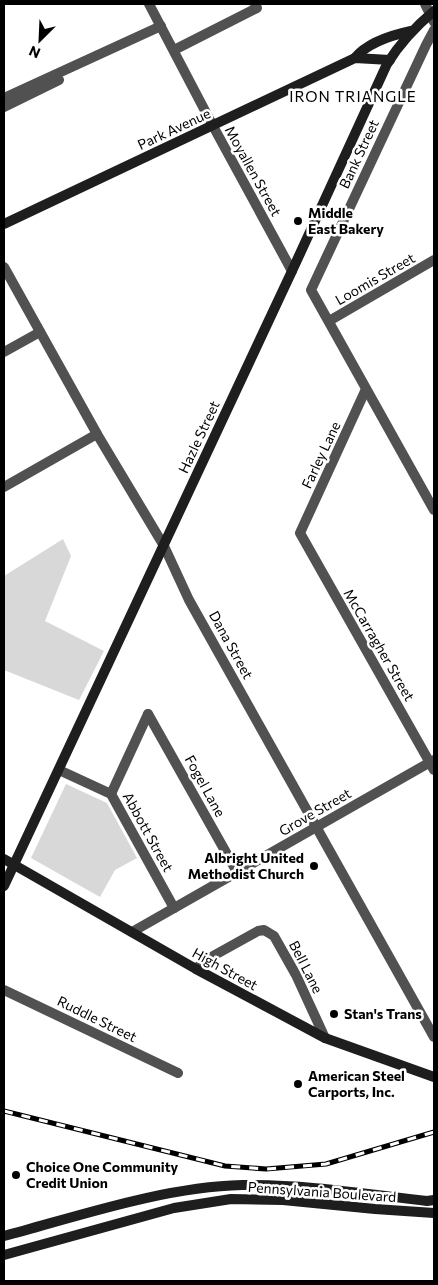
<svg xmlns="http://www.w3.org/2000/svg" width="438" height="1285" font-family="Commissioner,sans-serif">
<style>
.green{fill:#d8d8d8}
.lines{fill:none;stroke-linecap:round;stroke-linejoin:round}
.street{stroke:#515151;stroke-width:10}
.secondary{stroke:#1e1e1e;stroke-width:10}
.rail-casing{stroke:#000;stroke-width:5}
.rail{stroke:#fff;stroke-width:3;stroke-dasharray:9;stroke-linecap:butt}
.poi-dot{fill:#000;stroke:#fff;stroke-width:2}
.labels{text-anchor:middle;stroke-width:5;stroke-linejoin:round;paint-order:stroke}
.street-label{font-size:14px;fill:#000;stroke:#fff}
.poi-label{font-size:14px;font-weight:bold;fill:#000;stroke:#fff;text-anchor:start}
.neighbourhood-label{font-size:15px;letter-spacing:1px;fill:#000;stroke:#fff}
</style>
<rect width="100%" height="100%" fill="#fff"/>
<!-- green -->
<g class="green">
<polygon points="63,539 71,556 45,621 104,651 79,700 4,670 4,576"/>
<polygon points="66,784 107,803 137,858 115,870 100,897 31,858"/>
</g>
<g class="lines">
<!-- street -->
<g class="street">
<polyline points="149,4 213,126 292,271"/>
<polyline points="425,4 434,22"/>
<polyline points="434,30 426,45 311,290 434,510"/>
<polyline points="174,50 257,8 255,4"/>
<polyline points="4,98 161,26"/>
<polyline points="4,107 59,80"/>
<polyline points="4,267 97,434 164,546 189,600 434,1037"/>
<polyline points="329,321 434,260"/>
<polyline points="4,352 40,332"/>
<polyline points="366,389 300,533 434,770"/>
<polyline points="4,487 97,434"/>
<polyline points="148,714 237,872"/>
<polyline points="59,770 111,794 174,908"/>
<polyline points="111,794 148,714"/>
<polyline points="132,932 434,760"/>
<polyline points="196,969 204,961 258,931 264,930 274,936 296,975 325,1038"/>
<polyline points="4,990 178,1073"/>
</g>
<!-- secondary -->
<g class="secondary">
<path d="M355,58C368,42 392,35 411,31"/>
<polyline points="4,224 355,58 390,60"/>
<polyline points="4,859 196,969 325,1038 434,1077"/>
<path d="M4,886L292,271L387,64C400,43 415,27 434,11"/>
<path d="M4,1236C79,1216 163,1187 242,1185C304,1184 366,1194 427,1201L434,1200"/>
<polyline points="4,1255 174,1208 231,1199 283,1200 375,1209 434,1213"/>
</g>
<!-- rail casing -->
<g class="rail-casing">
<polyline id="rail" points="4,1111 225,1166 266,1169 326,1164 434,1132"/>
</g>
<!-- rail -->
<use href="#rail" class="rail"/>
</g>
<!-- markers -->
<g class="poi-dot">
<circle cx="298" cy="221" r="5"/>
<circle cx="314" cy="866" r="5"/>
<circle cx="334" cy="1014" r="5"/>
<circle cx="298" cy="1084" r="5"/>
<circle cx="16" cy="1175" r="5"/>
</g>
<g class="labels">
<!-- street labels -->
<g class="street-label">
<text transform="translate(174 129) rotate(-25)" y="5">Park Avenue</text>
<text transform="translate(359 154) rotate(-65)" y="5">Bank Street</text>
<text transform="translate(253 171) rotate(61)" y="5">Moyallen Street</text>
<text transform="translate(375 279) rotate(-30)" y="5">Loomis Street</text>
<text transform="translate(199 437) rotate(-65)" y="5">Hazle Street</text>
<text transform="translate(321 455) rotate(-65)" y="5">Farley Lane</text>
<text transform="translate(231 645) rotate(61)" y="5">Dana Street</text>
<text transform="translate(379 645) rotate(60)" y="5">McCarragher Street</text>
<text transform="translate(205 786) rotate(61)" y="5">Fogel Lane</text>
<text transform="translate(315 812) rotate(-30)" y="5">Grove Street</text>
<text transform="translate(148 832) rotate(61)" y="5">Abbott Street</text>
<text transform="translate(306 967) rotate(63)" y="5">Bell Lane</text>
<text transform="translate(225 969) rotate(29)" y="5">High Street</text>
<text transform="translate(97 1019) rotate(26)" y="5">Ruddle Street</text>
<text transform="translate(322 1192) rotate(4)" y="5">Pennsylvania Boulevard</text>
</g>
<!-- poi labels -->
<g class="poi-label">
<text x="308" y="218">Middle<tspan x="308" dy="16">East Bakery</tspan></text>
<text x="304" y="863" text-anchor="end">Albright United<tspan x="304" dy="16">Methodist Church</tspan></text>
<text x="344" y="1019">Stan's Trans</text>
<text x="308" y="1081">American Steel<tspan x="308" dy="16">Carports, Inc.</tspan></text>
<text x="26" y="1172">Choice One Community<tspan x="26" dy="16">Credit Union</tspan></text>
</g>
<!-- neighbourhood labels -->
<g class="neighbourhood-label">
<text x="353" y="102">IRON TRIANGLE</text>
</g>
</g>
<!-- border -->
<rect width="438" height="1285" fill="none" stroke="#000000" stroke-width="10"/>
<!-- north arrow -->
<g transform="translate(40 40) rotate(204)" stroke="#ffffff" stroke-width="4" paint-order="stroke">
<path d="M0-4L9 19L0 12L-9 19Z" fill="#000000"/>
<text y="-8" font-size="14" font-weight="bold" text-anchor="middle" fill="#000000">N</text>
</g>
</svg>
